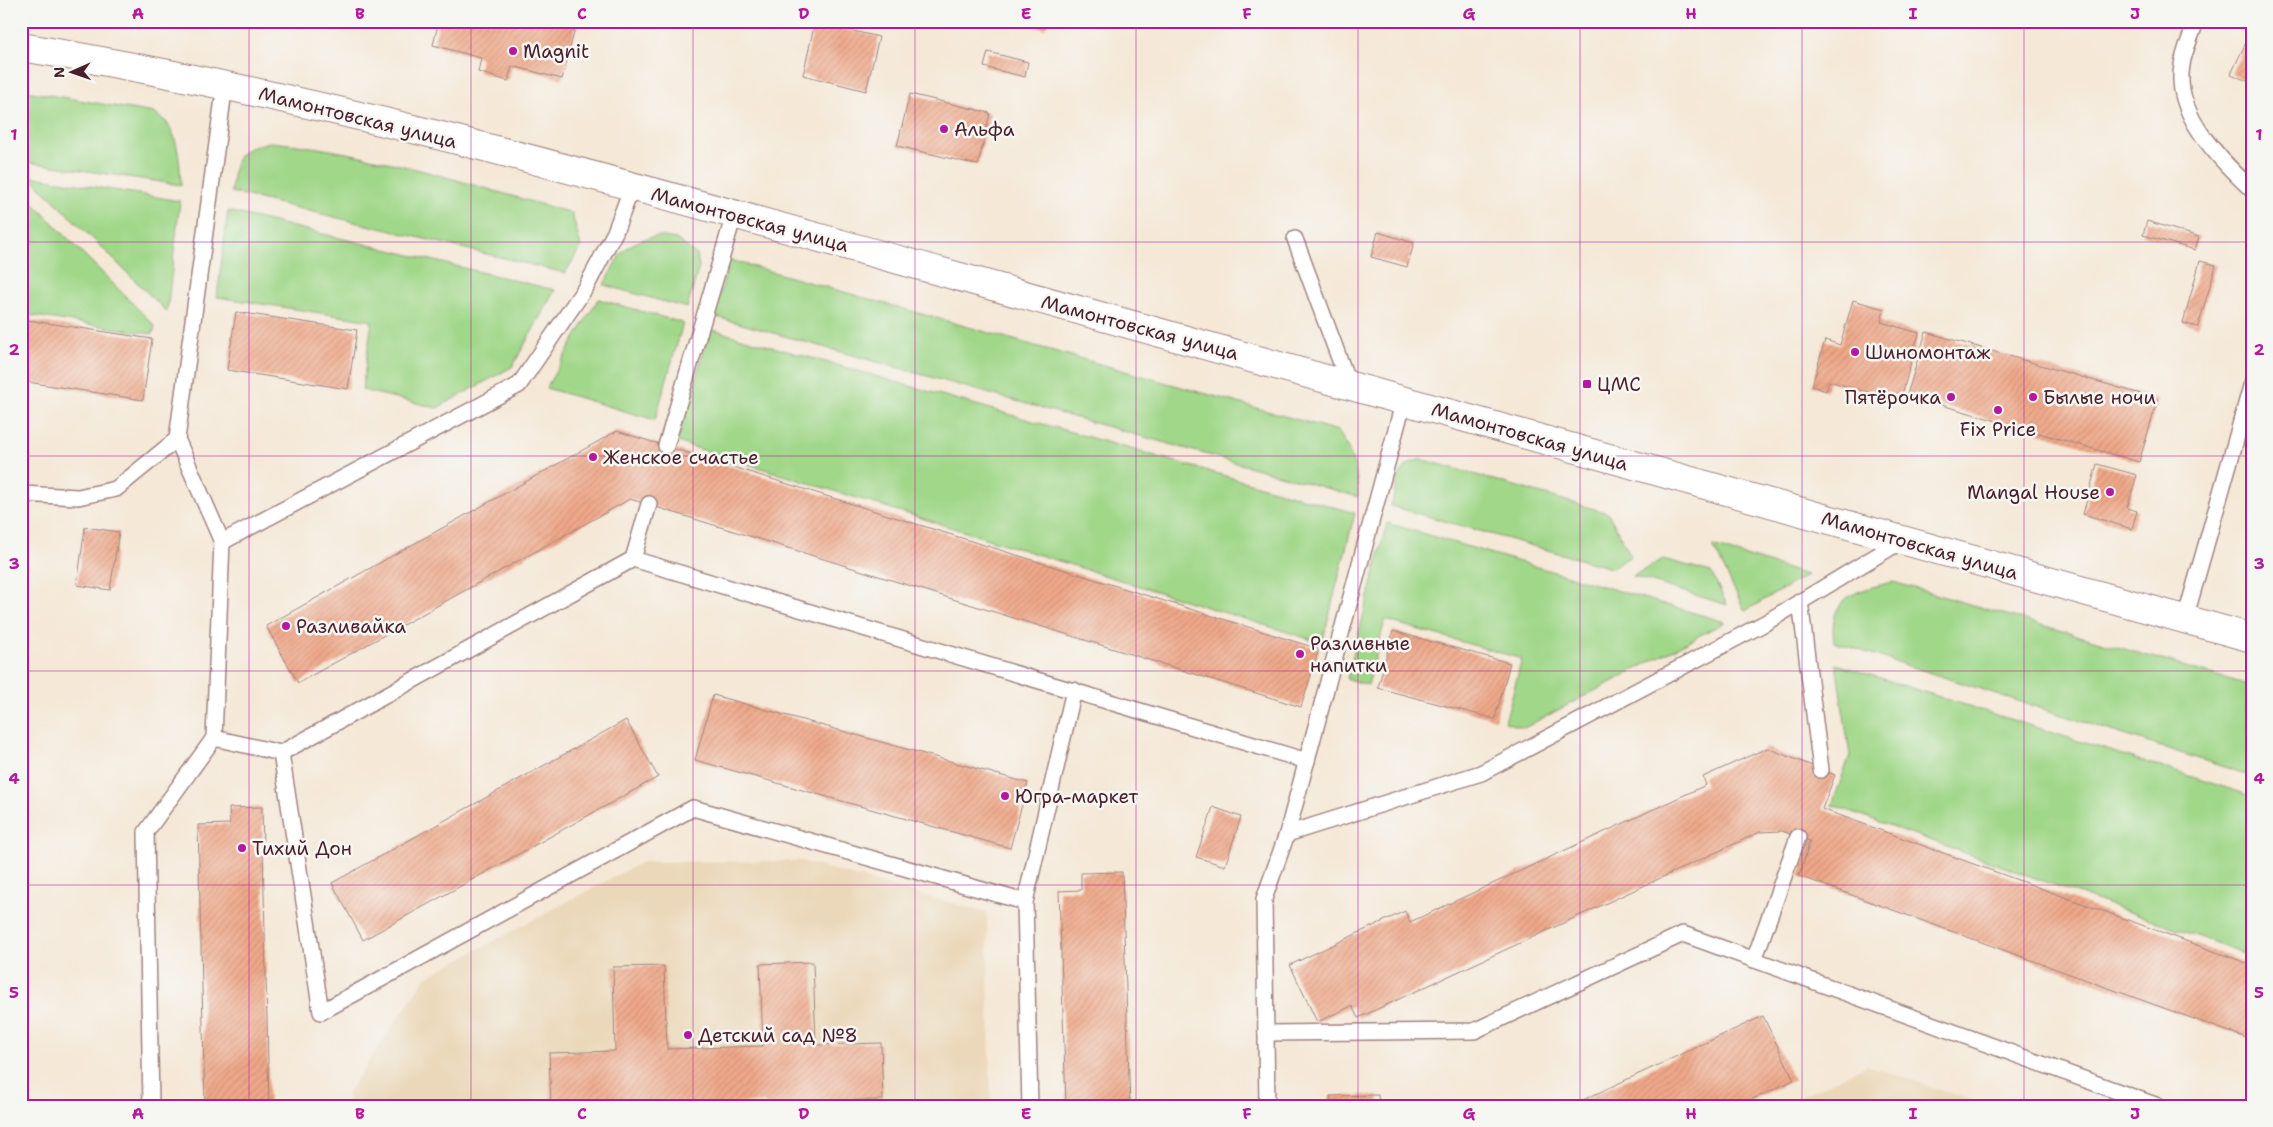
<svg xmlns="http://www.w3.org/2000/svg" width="2273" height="1127" font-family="'Shantell Sans',sans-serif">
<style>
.built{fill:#ebd8ba}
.green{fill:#a0d789;stroke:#757b5a}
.building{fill:url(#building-hatch)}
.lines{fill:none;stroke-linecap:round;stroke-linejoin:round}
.service-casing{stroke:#a08481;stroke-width:18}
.primary-casing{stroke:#a08481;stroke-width:30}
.service{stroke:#fff;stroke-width:15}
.primary{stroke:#fff;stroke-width:28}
.grid{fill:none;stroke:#b5179e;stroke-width:1;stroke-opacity:0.55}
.poi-dot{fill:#b5179e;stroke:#f6f6f2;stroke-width:2}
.labels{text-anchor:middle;stroke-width:5;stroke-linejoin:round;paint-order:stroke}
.poi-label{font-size:19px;fill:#4a1f2b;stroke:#f6f6f2;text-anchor:start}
.street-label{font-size:19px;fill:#4a1f2b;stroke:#f6f6f2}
.neatline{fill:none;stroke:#b5179e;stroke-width:2}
.grid-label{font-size:16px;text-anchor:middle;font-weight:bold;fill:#b5179e}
</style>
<defs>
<pattern id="building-hatch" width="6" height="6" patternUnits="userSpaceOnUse" patternTransform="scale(1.25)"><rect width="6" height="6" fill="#efa889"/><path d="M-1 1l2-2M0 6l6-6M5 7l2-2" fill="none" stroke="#ce9076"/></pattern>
</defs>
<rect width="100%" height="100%" fill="#f6f6f2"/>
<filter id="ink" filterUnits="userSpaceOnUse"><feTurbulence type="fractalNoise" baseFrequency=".02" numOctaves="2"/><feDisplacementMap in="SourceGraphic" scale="10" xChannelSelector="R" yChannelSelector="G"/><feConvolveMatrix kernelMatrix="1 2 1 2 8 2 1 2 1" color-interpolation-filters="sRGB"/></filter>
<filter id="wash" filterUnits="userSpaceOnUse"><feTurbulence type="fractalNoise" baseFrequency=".0096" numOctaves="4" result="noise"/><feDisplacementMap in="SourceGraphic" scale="20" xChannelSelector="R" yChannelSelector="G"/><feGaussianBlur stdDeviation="1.12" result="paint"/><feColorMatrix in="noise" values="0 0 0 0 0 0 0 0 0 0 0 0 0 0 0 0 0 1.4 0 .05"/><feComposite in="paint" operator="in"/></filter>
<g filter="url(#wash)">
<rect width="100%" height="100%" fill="#f5e8d7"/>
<!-- built -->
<g class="built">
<polygon points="802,861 987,913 991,1106 349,1106 348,1092 426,977 642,862"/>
<polygon points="1867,1065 1988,1106 1782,1106"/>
</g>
<!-- green -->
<g class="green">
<path d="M21,90L154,113C158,116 163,119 167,123C179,138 180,166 181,185L21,161Z"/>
<path d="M270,142C373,151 473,186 572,213L581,247L565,273L231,192C236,156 233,151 270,142Z"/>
<polygon points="29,176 180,201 167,312"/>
<polygon points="21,191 155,326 153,334 21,314"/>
<polygon points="228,211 555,290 512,367 437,408 362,390 372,321 217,297"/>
<path d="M659,236L676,239L697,255L699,267L687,308L604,285C620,254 622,242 659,236Z"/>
<path d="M730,260L1338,431C1352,452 1358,472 1358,497L713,316Z"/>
<polygon points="598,299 683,323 655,420 546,388"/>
<polygon points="710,329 1355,513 1322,643 677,442"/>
<path d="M1421,459L1608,513L1631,556L1611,568L1391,506C1398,483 1396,466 1421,459Z"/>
<polygon points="1387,523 1725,622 1524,728 1505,722 1522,659 1385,620 1368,685 1347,679"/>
<polygon points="1713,546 1807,575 1745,611"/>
<polygon points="1663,559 1711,572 1727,605 1633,576"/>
<path d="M1893,582L2252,686V776L1834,642C1828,596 1855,591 1893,582Z"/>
<polygon points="1836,664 2252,796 2252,956 1832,805 1850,755"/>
</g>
<g id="blocks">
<!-- building -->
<g class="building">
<polygon points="439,21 577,21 562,79 512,66 508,81 478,72 481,58 433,45"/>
<polygon points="1017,21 1047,21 1045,29"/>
<polygon points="815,22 879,37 866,91 803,75"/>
<polygon points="2249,36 2252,37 2252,83 2231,74"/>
<polygon points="988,52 1028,62 1025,77 984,67"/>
<polygon points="910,94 990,113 978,165 897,146"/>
<polygon points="2147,221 2199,237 2195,250 2143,235"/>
<polygon points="1378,232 1414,243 1407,267 1371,257"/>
<polygon points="2200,261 2216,265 2198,327 2183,323"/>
<polygon points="1853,300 1884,309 1881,322 1919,333 1900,402 1829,381 1826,391 1812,386 1825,340 1840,345"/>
<polygon points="236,312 357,330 348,389 227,370"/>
<polygon points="21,319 152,339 143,400 21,381"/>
<polygon points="1926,332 2158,399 2139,462 1907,395"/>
<polygon points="617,431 1319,649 1301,707 630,499 298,683 266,626"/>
<polygon points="2097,464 2137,475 2127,508 2137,511 2132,529 2083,514"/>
<polygon points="85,527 119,532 110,590 77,585"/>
<polygon points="1393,631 1510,663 1495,719 1378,688"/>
<polygon points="713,695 1028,783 1010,848 695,760"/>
<polygon points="626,720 658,777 363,940 332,883"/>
<polygon points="1767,748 1835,775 1822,809 2252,965 2252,1040 1799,876 1810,841 1782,831 1760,832 1358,1018 1352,1006 1317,1022 1290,965 1405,911 1410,922 1706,785 1703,777"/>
<polygon points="262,807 269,1106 205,1106 198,825 230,824 229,808"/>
<polygon points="1213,807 1241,817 1225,866 1196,857"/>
<polygon points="1122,872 1130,1106 1066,1106 1059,891 1081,890 1081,873"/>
<polygon points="813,962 816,1045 881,1043 883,1100 817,1101 818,1106 765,1106 765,1102 737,1103 737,1106 551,1106 549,1053 615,1051 613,967 664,966 667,1049 763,1046 760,964"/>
<polygon points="1763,1016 1794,1080 1738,1106 1570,1106"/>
<polygon points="1378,1095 1379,1106 1330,1106 1330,1096"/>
</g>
</g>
</g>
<g filter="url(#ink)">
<use href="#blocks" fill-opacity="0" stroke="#a08481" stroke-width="1"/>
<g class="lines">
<!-- service casing -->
<g class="service-casing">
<g id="service">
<path d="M2196,21C2192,35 2184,50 2182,65C2173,114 2220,159 2252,190"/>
<polyline points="1295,239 1349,385"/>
<polyline points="177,439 222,542 214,738 281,753 633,559 1307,761"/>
<polyline points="666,446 734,215"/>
<polyline points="21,494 78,497 116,489 177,439 225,84"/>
<polyline points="222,542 519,385 586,287 615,232 632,187"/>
<polyline points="633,559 649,504"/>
<polyline points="1800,601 1821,770"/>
<polyline points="2185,619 2252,383"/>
<polyline points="281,753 321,1012 693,808 1025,902"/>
<polyline points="1287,834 1481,773 1765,623 1903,540"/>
<polyline points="1754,960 1798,837"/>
<polyline points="1266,1033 1474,1031 1683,934 2158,1106"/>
<polyline points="151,1106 146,832 214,738"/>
<polyline points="1030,1106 1025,902 1074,690"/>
<polyline points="1267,1106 1264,899 1287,834 1404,400"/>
</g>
</g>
<!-- primary casing -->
<g class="primary-casing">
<path id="primary" d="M21,47C346,100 662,195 978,282C1403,400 1827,519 2252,638"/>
</g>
<!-- service -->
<use href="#service" class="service"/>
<!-- primary -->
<use href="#primary" class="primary"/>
</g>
</g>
<!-- grid -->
<path class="grid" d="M249,21V1106M471,21V1106M693,21V1106M915,21V1106M1136,21V1106M1358,21V1106M1580,21V1106M1802,21V1106M2024,21V1106M21,242H2252M21,456H2252M21,671H2252M21,885H2252"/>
<!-- markers -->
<g class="poi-dot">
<circle cx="513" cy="51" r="5"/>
<circle cx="944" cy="129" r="5"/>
<circle cx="1855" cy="352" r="5"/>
<rect x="1582" y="379" width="10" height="10" rx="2.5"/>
<circle cx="1951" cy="397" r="5"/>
<circle cx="2033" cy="397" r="5"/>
<circle cx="1998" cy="410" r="5"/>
<circle cx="593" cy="457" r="5"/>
<circle cx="2110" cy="492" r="5"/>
<circle cx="286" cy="626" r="5"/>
<circle cx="1300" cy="654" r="5"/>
<circle cx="1005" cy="796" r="5"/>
<circle cx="242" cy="848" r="5"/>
<circle cx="688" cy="1035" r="5"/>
</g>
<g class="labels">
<!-- poi labels -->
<g class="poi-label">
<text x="523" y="58">Magnit</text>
<text x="954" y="136">Альфа</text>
<text x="1865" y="359">Шиномонтаж</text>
<text x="1597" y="391">ЦМС</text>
<text x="1941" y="404" text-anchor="end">Пятёрочка</text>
<text x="2043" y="404">Былые ночи</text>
<text x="1998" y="436" text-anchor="middle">Fix Price</text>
<text x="603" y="464">Женское счастье</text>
<text x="2100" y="499" text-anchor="end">Mangal House</text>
<text x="296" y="633">Разливайка</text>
<text x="1310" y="650">Разливные<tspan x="1310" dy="22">напитки</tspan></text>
<text x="1015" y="803">Югра-маркет</text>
<text x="252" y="855">Тихий Дон</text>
<text x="698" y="1042">Детский сад №8</text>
</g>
<!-- street labels -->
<g class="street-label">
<text transform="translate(358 117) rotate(14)" y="7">Мамонтовская улица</text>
<text transform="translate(750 219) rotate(15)" y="7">Мамонтовская улица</text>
<text transform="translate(1140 327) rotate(15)" y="7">Мамонтовская улица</text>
<text transform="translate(1530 436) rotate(16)" y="7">Мамонтовская улица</text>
<text transform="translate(1920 545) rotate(16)" y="7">Мамонтовская улица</text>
</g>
</g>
<!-- margin -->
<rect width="2273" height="1127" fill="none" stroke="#f6f6f2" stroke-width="55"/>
<!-- north arrow -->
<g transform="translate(72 72) rotate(268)" stroke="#f6f6f2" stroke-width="4" paint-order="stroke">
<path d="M0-4L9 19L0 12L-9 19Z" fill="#4a1f2b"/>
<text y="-8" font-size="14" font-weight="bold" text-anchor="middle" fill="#4a1f2b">N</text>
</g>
<rect x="28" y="28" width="2218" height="1072" class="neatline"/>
<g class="grid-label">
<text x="138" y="19">A</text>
<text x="360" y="19">B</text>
<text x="582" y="19">C</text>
<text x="804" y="19">D</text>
<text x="1026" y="19">E</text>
<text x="1247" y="19">F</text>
<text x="1469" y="19">G</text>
<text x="1691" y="19">H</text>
<text x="1913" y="19">I</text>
<text x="2135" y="19">J</text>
<text x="14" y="140">1</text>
<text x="2259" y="140">1</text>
<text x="14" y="355">2</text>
<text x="2259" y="355">2</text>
<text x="14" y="569">3</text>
<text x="2259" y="569">3</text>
<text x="14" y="784">4</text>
<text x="2259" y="784">4</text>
<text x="14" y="998">5</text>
<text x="2259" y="998">5</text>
<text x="138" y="1119">A</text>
<text x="360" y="1119">B</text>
<text x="582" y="1119">C</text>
<text x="804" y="1119">D</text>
<text x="1026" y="1119">E</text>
<text x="1247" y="1119">F</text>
<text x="1469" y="1119">G</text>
<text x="1691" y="1119">H</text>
<text x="1913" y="1119">I</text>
<text x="2135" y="1119">J</text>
</g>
</svg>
